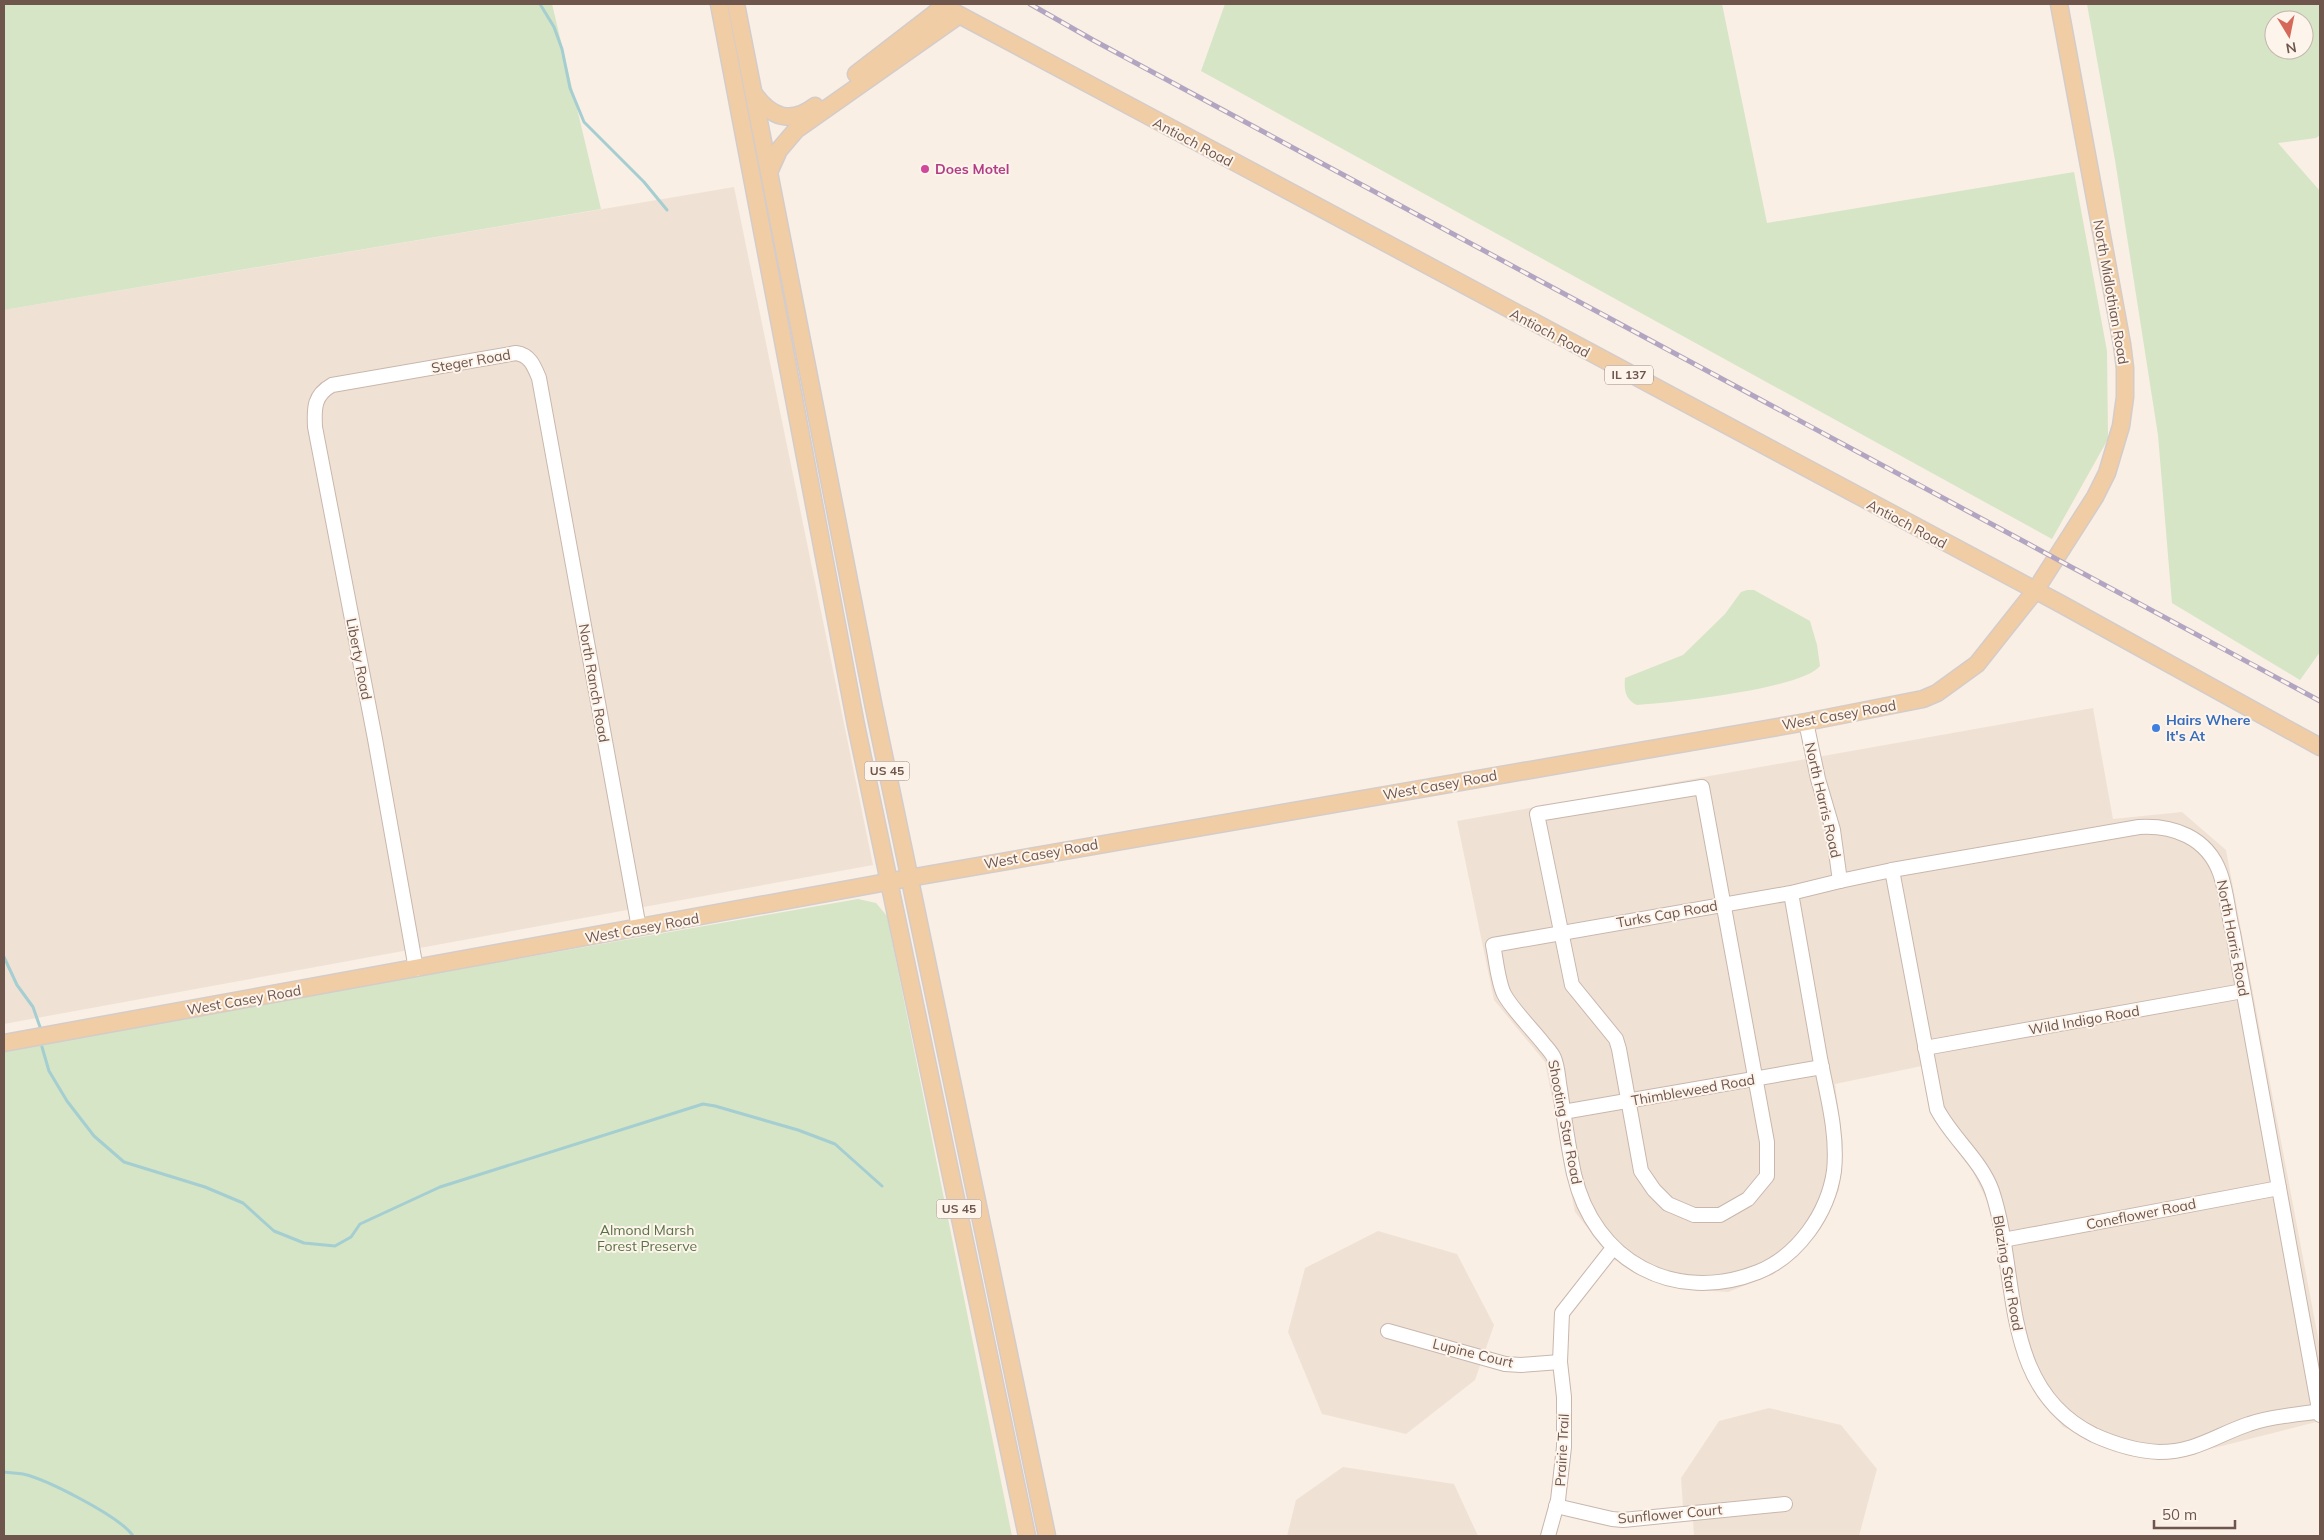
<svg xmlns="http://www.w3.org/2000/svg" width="2324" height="1540" font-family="Mulish,sans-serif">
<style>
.residential{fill:#f0e1d5}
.green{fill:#d5e5c5;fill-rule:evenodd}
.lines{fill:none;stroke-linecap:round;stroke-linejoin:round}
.stream{stroke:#a4ced1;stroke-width:3}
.minor-casing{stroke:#c9b7ad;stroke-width:16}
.major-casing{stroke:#d4ccca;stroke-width:19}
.minor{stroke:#fff;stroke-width:14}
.major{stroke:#f0cda5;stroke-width:16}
.rail-casing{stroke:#b1a5c1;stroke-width:5}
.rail{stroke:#fdf4eb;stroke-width:3;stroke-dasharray:9;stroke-linecap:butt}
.hotel-dot{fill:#d1479c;stroke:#fdf4eb;stroke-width:2}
.shop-dot{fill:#3f7fe0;stroke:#fdf4eb;stroke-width:2}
.labels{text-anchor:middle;stroke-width:4;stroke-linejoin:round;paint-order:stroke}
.shield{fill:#fdf4eb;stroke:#9a857c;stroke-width:1}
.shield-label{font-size:12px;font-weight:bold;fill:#6f564d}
.street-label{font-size:14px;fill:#6f564d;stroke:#fdf4eb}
.hotel-label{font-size:14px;font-weight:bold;fill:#b23c85;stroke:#fdf4eb;text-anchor:start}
.shop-label{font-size:14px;font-weight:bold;fill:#366cbe;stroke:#fdf4eb;text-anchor:start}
.park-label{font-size:14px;fill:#597347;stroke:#fdf4eb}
</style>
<rect width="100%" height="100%" fill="#f9efe5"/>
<!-- residential -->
<g class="residential">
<polygon points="734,187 873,865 4,1024 4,310"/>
<polygon points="2093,708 2113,819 2182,812 2226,850 2320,1348 2320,1421 2202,1451 2139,1457 2063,1427 2026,1378 2009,1316 1989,1205 1973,1172 1937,1123 1922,1066 1835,1084 1843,1145 1839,1190 1816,1235 1774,1274 1728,1292 1681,1289 1612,1259 1575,1212 1545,1062 1494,1000 1457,821"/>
<polygon points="1378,1231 1457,1254 1494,1325 1475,1380 1406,1434 1322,1414 1288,1332 1305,1268"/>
<polygon points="1769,1408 1841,1425 1877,1469 1859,1536 1694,1536 1693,1520 1683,1507 1681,1478 1719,1421"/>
<polygon points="1343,1467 1454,1484 1478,1536 1287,1536 1296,1500"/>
</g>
<!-- green -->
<g class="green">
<polygon points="4,4 552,4 601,209 4,310"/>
<polygon points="1225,4 1722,4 1767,223 2074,172 2107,351 2108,439 2052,539 1201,71"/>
<path d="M2087,4H2320V135L2316,138L2278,143L2320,191V652L2300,680L2172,603L2158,435L2115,160ZM2274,20H2304V50H2274Z"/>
<path d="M1747,590H1754L1810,621L1817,645L1820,666C1802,689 1669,703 1637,705C1625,699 1624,690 1625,678L1683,655L1725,614L1741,592Z"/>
<polygon points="858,899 876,903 887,916 1012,1536 4,1536 4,1049"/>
</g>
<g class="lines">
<!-- stream -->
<g class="stream">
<polyline points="540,4 554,27 562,49 570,88 584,122 644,182 667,210"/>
<polyline points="4,957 17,985 33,1007 40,1027"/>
<polyline points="42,1047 49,1071 67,1101 94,1136 124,1162 205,1187 243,1203 274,1231 304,1243 335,1246 351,1237 360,1224 440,1187 703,1104 715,1106 798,1130 835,1144 882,1186"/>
<path d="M4,1472C10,1473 17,1473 23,1474C46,1479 121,1517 133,1536"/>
</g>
<!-- minor casing -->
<g class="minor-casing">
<g id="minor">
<path d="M1806,722L1818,779L1833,830L1840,881L1892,870L2139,827C2173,825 2207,837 2220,873C2227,892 2228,914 2233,933L2320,1415"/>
<polygon points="1702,787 1767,1142 1767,1176 1748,1199 1720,1215 1694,1215 1668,1204 1654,1190 1641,1171 1619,1049 1616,1039 1572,985 1537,814"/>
<path d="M1892,870L1937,1109C1952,1138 1981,1160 1992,1191C2020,1275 1998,1388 2094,1435C2114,1444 2137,1451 2159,1452C2196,1452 2216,1435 2249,1424C2271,1416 2297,1415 2320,1411"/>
<path d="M1791,893C1801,948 1810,1003 1820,1058C1827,1095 1838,1133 1834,1171C1828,1213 1798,1256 1758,1272C1674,1305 1594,1261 1574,1174C1568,1146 1564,1117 1560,1089C1558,1079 1558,1067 1554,1058C1552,1053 1547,1048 1543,1043C1533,1030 1511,1008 1504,994C1498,982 1496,959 1493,945L1791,893L1840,881"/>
<path d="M416,969L375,739L315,427C314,408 314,395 332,385L516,353C530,355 534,366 539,378L639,928"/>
<polyline points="1925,1048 2243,991"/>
<polyline points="1563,1112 1822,1067"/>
<polyline points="2003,1240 2279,1188"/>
<polyline points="1388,1331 1505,1364 1521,1365 1560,1362"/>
<polyline points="1556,1506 1612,1519 1623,1520 1785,1504"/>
<polyline points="1548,1536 1558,1500 1564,1447 1564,1397 1560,1362 1562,1313 1613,1248"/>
</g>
</g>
<!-- major casing -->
<g class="major-casing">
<g id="major">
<polyline points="719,4 856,725 1027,1536"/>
<polyline points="736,4 873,703 1047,1536"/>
<polyline points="939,4 2061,604 2320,747"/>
<polyline points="856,74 943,7"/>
<path d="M754,94C771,117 790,125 815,106"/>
<polyline points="770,170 779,150 796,130 958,16"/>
<polyline points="4,1043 909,878 1806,722 1923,699 1937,693 1977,664 2035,591 2095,497 2107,473 2121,426 2125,397 2125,368 2122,344 2059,4"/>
</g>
</g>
<!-- minor -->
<use href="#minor" class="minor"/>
<!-- major -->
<use href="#major" class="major"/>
<!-- rail casing -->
<g class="rail-casing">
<polyline id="rail" points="1030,4 1093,40 2320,701"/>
</g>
<!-- rail -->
<use href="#rail" class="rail"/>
</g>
<!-- markers -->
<circle class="hotel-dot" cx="925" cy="169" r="5"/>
<circle class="shop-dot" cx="2156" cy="728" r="5"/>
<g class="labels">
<!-- shield labels -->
<g class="shield">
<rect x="1605" y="365.5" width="48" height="19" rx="4"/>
<rect x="864.5" y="761.5" width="45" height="19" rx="4"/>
<rect x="936.5" y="1199.5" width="45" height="19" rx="4"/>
</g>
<g class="shield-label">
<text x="1629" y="379">IL 137</text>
<text x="887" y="775">US 45</text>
<text x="959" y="1213">US 45</text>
</g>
<!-- street labels -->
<g class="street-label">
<text transform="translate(1193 142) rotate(28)" y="5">Antioch Road</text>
<text transform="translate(2111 292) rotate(80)" y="5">North Midlothian Road</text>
<text transform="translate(1550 333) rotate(28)" y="5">Antioch Road</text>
<text transform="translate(471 361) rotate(-10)" y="5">Steger Road</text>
<text transform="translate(1907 524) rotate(28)" y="5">Antioch Road</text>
<text transform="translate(359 659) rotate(79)" y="5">Liberty Road</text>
<text transform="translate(594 683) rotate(80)" y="5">North Ranch Road</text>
<text transform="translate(1839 715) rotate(-10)" y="5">West Casey Road</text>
<text transform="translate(1440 785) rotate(-10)" y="5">West Casey Road</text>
<text transform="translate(1823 800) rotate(77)" y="5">North Harris Road</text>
<text transform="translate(1041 854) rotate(-10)" y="5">West Casey Road</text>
<text transform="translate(1667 914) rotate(-10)" y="5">Turks Cap Road</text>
<text transform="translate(642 928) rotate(-10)" y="5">West Casey Road</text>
<text transform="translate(2233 938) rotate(79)" y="5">North Harris Road</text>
<text transform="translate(244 1000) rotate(-10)" y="5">West Casey Road</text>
<text transform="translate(2084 1020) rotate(-10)" y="5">Wild Indigo Road</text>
<text transform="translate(1693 1090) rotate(-10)" y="5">Thimbleweed Road</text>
<text transform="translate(1565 1122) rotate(79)" y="5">Shooting Star Road</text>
<text transform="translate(2141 1214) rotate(-11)" y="5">Coneflower Road</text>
<text transform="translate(2008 1273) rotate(80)" y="5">Blazing Star Road</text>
<text transform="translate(1473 1353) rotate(14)" y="5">Lupine Court</text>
<text transform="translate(1562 1450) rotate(-87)" y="5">Prairie Trail</text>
<text transform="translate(1670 1514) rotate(-5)" y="5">Sunflower Court</text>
</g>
<!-- hotel labels -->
<g class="hotel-label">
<text x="935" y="174">Does Motel</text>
</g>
<!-- shop labels -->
<g class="shop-label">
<text x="2166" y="725">Hairs Where<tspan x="2166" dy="16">It's At</tspan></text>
</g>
<!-- park labels -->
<g class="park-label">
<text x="647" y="1235">Almond Marsh<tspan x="647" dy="16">Forest Preserve</tspan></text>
</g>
</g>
<!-- border -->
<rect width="2324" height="1540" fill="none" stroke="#6f564d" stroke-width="10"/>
<!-- north arrow -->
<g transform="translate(2289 35) rotate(170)"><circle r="24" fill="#fdf4eb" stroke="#c4b5ac"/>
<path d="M0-4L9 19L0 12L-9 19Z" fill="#d56859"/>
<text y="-8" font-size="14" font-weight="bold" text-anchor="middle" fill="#6f564d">N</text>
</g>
<!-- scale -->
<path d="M2154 1520v8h81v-8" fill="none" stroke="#6f564d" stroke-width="2.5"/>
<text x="2162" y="1520" font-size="15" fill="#6f564d" stroke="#fdf4eb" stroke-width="4" paint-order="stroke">50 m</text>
</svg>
